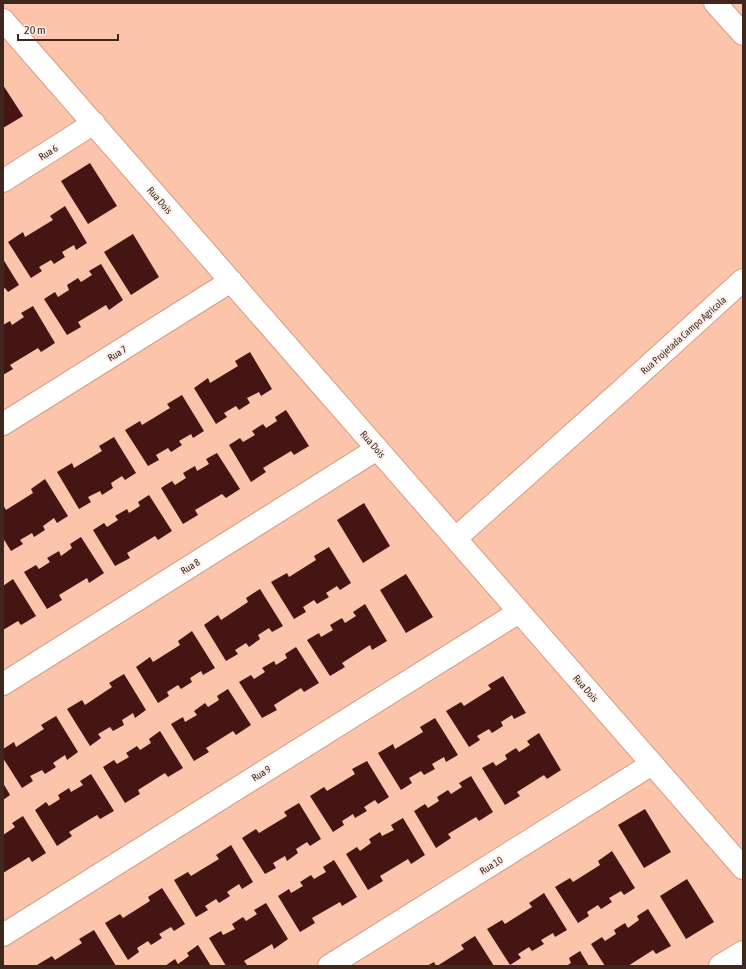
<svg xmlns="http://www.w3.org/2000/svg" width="746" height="969" font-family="'Asap Condensed',sans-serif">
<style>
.building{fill:#451513}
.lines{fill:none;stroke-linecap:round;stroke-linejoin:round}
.minor-casing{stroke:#d39d84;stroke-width:24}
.minor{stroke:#fff;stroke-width:22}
.labels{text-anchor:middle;stroke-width:4;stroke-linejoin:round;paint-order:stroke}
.street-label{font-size:10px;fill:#3e281e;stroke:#fcf0eb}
</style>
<rect width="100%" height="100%" fill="#fcc4aa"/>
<!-- building -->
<g class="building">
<polygon points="3,85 23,116 3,128"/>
<polygon points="90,163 117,206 88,224 61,181"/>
<polygon points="65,206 87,243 76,250 74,245 62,252 65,257 54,264 51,260 39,267 42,271 31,278 8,242 23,232 25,237 53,220 50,216"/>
<polygon points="133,234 159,277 131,295 104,252"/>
<polygon points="3,259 19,285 8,292 5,288 3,289"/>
<polygon points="101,264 123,300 109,310 106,305 78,322 81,327 67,335 44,299 55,292 58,297 69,290 67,285 78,278 81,282 92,275 89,271"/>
<polygon points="33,306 55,343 41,352 38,348 10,365 13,369 3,375 3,325 10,321 12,325 24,317 21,313"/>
<polygon points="250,352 272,389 261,396 259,392 247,398 250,403 239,410 236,406 224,413 227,417 216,424 194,388 208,378 210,383 238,366 235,361"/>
<polygon points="182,395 204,431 193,438 191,434 179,441 182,445 171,452 168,448 156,455 159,460 148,466 125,430 140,421 142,425 170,408 167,404"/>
<polygon points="286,410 309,446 294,455 291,451 263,468 266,472 251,482 229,445 240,438 243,442 255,435 252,431 263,424 266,428 277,421 275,417"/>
<polygon points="114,437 136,473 125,480 122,476 111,483 113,488 102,495 100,491 88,497 91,502 79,509 57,472 72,463 74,468 102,451 99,446"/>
<polygon points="217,453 240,489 226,498 222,494 195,510 198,515 183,524 161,488 172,481 175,485 186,478 183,473 195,466 197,471 209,464 206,459"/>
<polygon points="45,479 68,516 57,523 54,518 43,526 45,530 34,537 32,533 20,540 23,544 11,551 3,538 3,505 6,510 33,493 31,489"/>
<polygon points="149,495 172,531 158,540 155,536 127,553 130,558 115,566 93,530 104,523 107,527 118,520 115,516 127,509 129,513 140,506 138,502"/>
<polygon points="364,503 390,546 363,563 337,520"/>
<polygon points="81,537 104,573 89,583 87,578 59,595 62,600 47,609 24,572 36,565 39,569 50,562 47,558 59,551 61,556 72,548 70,544"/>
<polygon points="329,547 351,583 340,590 337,586 326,593 329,597 317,604 314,600 303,607 306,612 294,619 271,582 287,573 289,577 316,560 314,556"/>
<polygon points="406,574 433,617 406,633 380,590"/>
<polygon points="13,579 36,616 21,625 18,621 3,630 3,592 4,591 3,589 3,586"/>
<polygon points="260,589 283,626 272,632 269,628 258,635 260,639 249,647 246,643 235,650 238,654 226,661 204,625 218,615 221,620 248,602 246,598"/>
<polygon points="365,604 387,641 372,650 370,645 342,663 345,667 330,676 307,640 319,633 321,637 333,630 330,625 342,618 345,623 356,616 353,612"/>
<polygon points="192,631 215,668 203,675 201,671 190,678 192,682 181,689 178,685 167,692 169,696 158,703 136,667 150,657 153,662 180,645 178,641"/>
<polygon points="296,647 319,683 304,692 301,688 274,705 277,710 262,718 239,682 251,675 254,679 265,672 262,668 274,661 276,665 287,658 285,654"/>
<polygon points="124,674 146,710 135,718 133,713 122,720 124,725 113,731 110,727 98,734 101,738 90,746 67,709 82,700 85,705 112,687 109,683"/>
<polygon points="503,676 526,713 514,719 512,715 501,722 503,726 492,733 489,729 477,736 480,740 469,747 446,711 461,702 464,706 491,689 488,685"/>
<polygon points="228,689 251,725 236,735 233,731 206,748 209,752 194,761 171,724 183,717 185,722 197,715 194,711 205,703 208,707 219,700 217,696"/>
<polygon points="56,716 78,752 67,760 65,755 53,763 56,767 45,774 42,770 30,776 33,781 22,788 3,758 3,749 14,742 16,747 44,729 41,725"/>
<polygon points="435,718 458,755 446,762 444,757 432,764 435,769 424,775 421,771 409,778 412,783 401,790 378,753 393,744 395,749 423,732 420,727"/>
<polygon points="160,731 183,768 168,777 165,773 138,790 140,794 125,803 103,767 114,760 117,764 129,757 126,753 137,746 140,750 151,743 149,739"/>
<polygon points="539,733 561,770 547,779 544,775 517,792 520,796 505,805 482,768 493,762 496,766 507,759 505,755 516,748 519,752 530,745 527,741"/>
<polygon points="367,761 389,797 378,804 375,800 364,807 367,811 355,818 353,814 342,821 344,825 333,832 310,796 324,787 327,791 355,774 352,769"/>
<polygon points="91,774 114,811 100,819 97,815 69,832 72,836 57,846 35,810 46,802 49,806 60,799 58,795 69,788 71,792 83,785 80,781"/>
<polygon points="471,776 493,812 479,821 476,817 448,834 451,838 436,848 414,811 425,804 428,808 439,801 437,797 448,790 451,794 462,787 459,783"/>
<polygon points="3,783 10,795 3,800"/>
<polygon points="299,803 321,839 310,846 307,842 296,849 298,853 287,861 285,856 273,863 276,868 265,874 242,838 256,829 259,833 287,816 284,812"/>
<polygon points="645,809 671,852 644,868 618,825"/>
<polygon points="23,816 46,853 32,862 29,857 3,873 3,835 15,827 12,823"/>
<polygon points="403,818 425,855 411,864 408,859 380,876 383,881 368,890 346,854 357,847 360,851 371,843 369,839 380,832 382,836 394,830 391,825"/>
<polygon points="231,845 253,882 242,889 239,884 227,892 230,896 219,903 216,899 205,906 208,910 196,917 174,880 188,872 191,876 219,859 216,855"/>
<polygon points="612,851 635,888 624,895 621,891 609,898 612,902 601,909 598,905 587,912 589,916 578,923 555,887 570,878 573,882 600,865 598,861"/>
<polygon points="334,860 357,897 342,906 340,902 312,918 315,923 300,932 278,896 289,889 291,893 303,886 300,882 311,875 314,879 326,872 323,867"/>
<polygon points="687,879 714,922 686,939 660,896"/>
<polygon points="162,888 185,924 174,931 171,927 159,934 162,938 151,945 148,941 137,948 139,952 128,960 105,923 120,914 123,918 150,901 148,897"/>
<polygon points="544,893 567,930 555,937 553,933 541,940 544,944 532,951 529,947 518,954 521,958 510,965 487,929 502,920 505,924 532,907 529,903"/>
<polygon points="266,903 288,939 274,949 272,944 244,961 247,965 246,966 226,966 209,938 221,931 223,935 235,929 232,924 243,917 246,921 257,914 254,910"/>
<polygon points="648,909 671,946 656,954 653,950 628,966 605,966 591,944 602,937 605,941 616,934 614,930 625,923 628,928 639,920 637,916"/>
<polygon points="94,930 116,966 38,966 37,965 52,956 55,960 82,943 79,939"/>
<polygon points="475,936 494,966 437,966 464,949 461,945"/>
<polygon points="198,945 211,966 165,966 175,959 178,964 189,956 187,953"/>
<polygon points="580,951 589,966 566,966 571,963 569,958"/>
<polygon points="434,962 436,966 427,966"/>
</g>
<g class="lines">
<!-- minor casing -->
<g class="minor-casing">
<g id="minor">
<polyline points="715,3 743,34"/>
<polyline points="3,20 743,868"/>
<polyline points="3,181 94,123"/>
<polyline points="3,424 231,281"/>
<polyline points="456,538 622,390 743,280"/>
<polyline points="3,684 377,449"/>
<polyline points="3,935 519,612"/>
<polyline points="329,966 652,764"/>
<polyline points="720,966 743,952"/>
</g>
</g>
<!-- minor -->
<use href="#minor" class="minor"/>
</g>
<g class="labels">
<!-- street labels -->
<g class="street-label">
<text transform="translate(48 152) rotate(-32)" y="4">Rua 6</text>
<text transform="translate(160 200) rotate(49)" y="4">Rua Dois</text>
<text transform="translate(683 335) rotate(-42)" y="4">Rua Projetada Campo Agricola</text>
<text transform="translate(117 353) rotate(-32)" y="4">Rua 7</text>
<text transform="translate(373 444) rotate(49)" y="4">Rua Dois</text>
<text transform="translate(190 566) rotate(-32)" y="4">Rua 8</text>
<text transform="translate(586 688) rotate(49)" y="4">Rua Dois</text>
<text transform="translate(261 773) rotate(-32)" y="4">Rua 9</text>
<text transform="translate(491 865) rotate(-32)" y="4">Rua 10</text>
</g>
</g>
<!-- border -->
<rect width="746" height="969" fill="none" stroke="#3e281e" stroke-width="8"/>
<!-- scale -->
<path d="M18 34v6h100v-6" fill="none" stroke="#3e281e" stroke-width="2"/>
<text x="24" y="34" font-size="12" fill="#3e281e" stroke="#fcf0eb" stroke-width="3" paint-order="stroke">20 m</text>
</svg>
